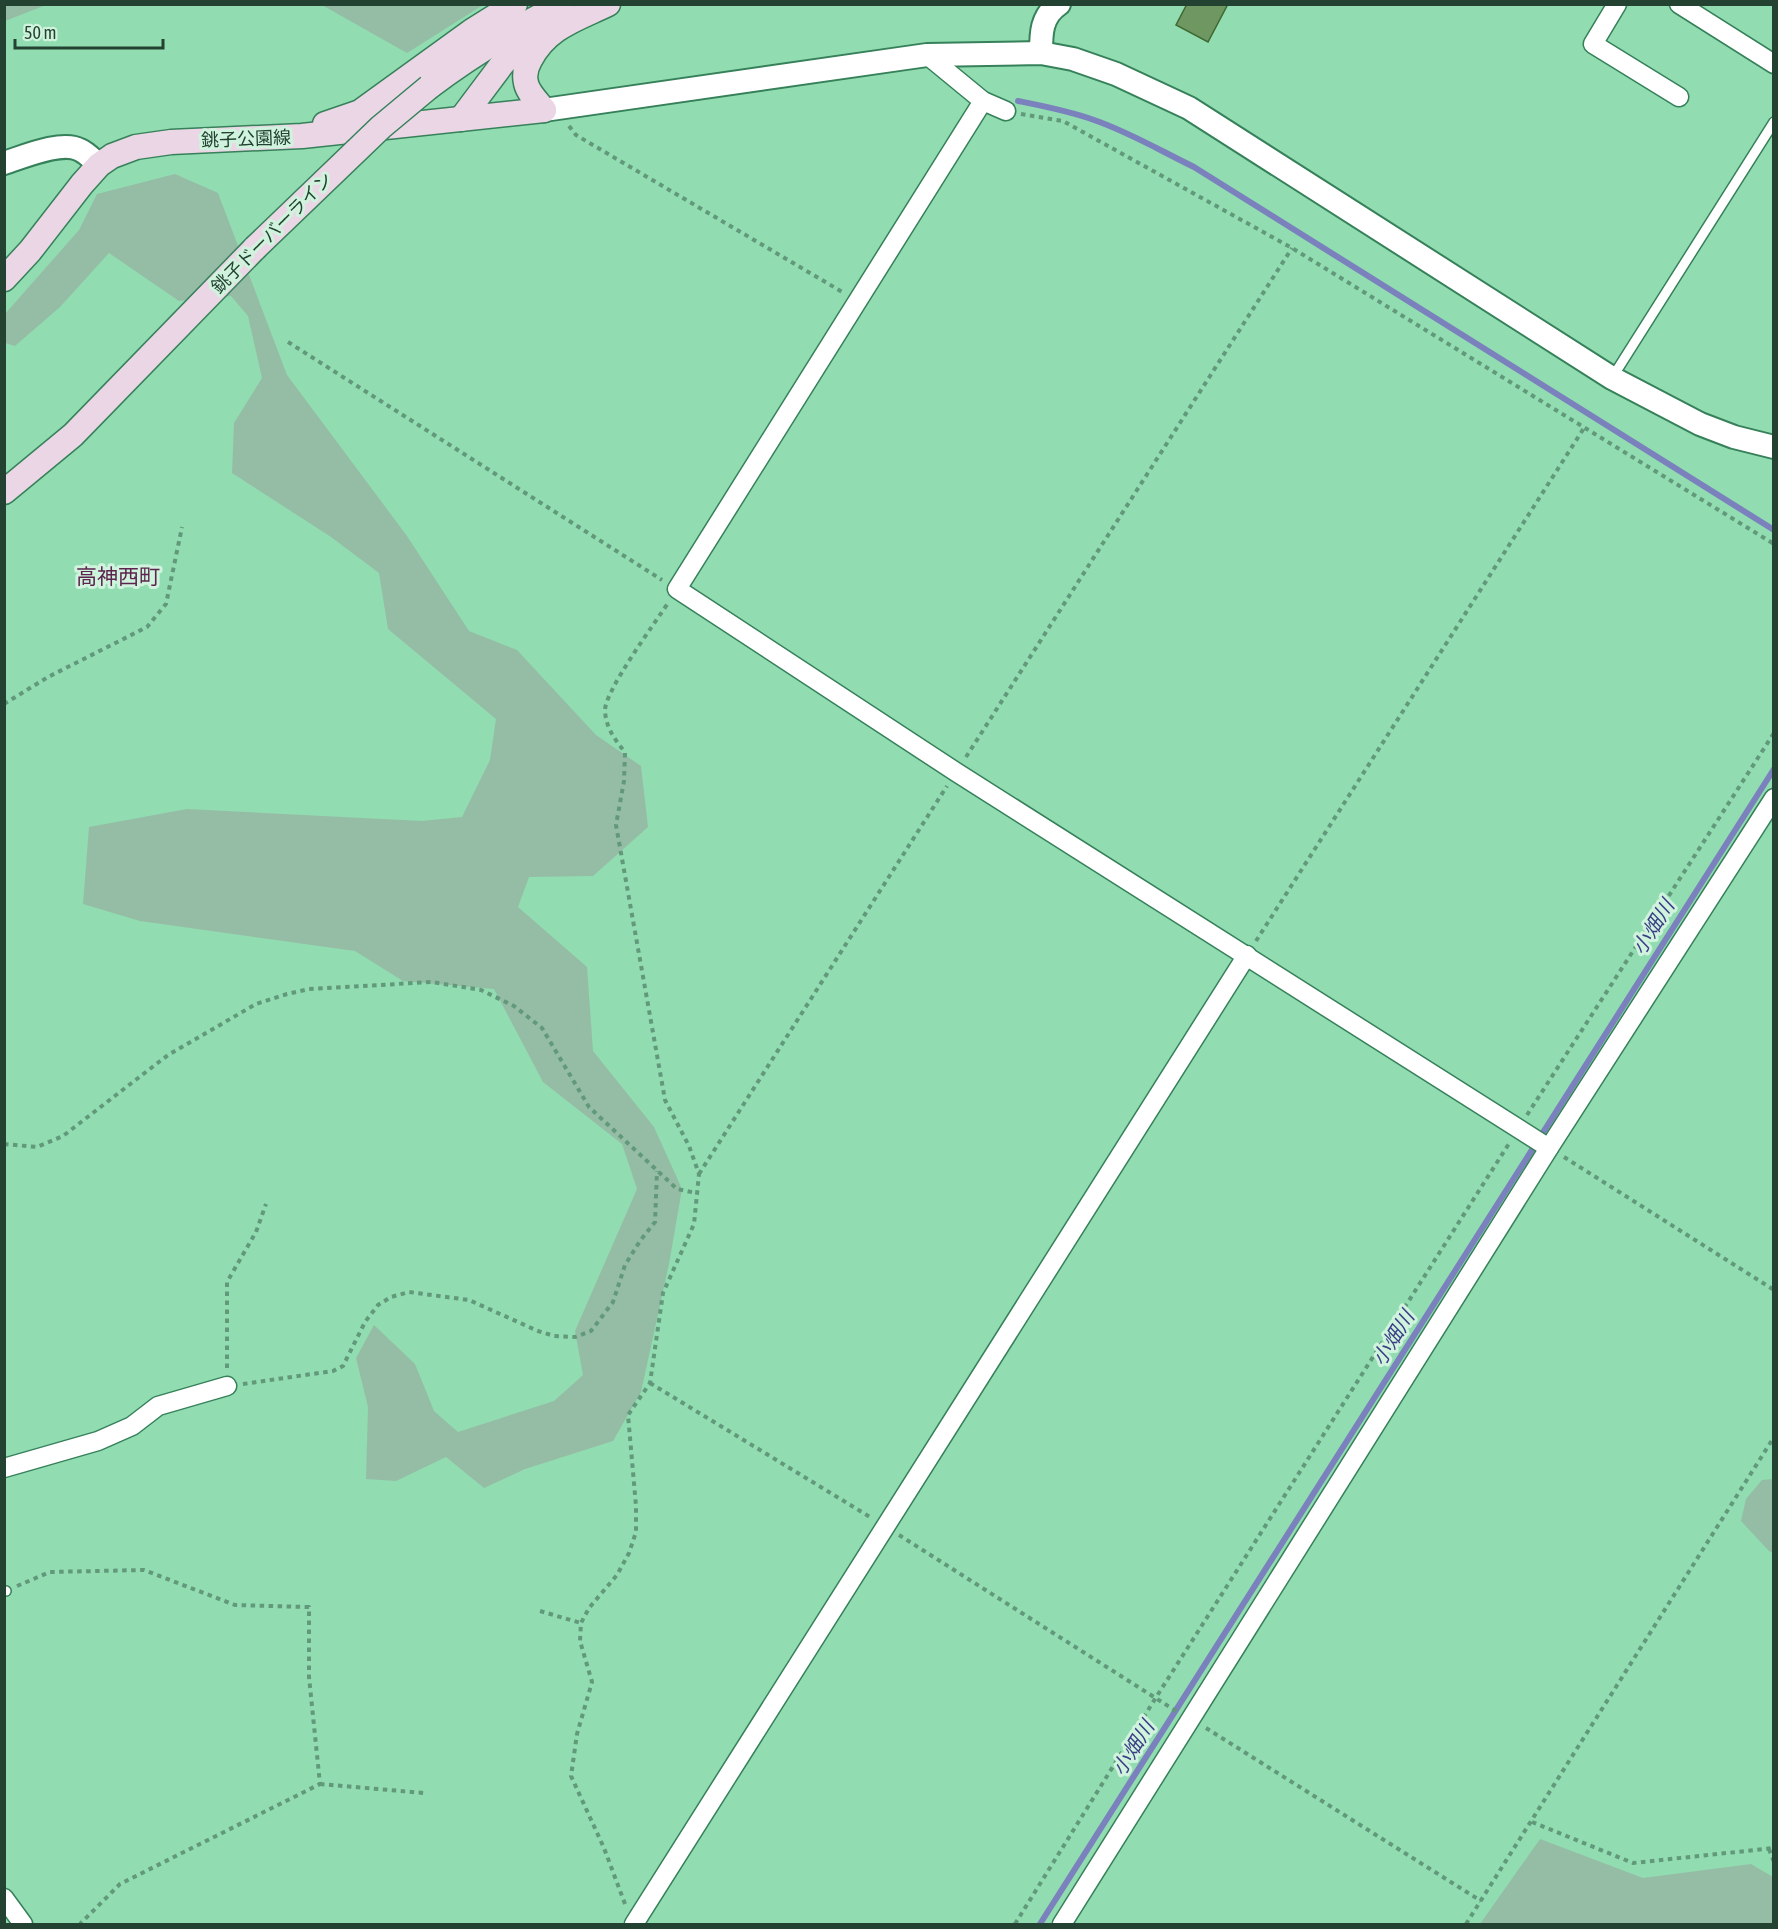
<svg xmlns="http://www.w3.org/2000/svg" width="1778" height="1929" font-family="'Asap Condensed','Noto Sans JP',sans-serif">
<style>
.green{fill:#95bda5}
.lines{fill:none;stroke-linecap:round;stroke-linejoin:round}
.stream{stroke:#7b81bc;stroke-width:6}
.building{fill:#6f9762;stroke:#3f6931;stroke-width:1.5}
.service-casing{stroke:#36805a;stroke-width:12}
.minor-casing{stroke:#36805a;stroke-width:21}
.tertiary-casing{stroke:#36805a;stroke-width:26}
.secondary-casing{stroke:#36805a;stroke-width:27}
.path{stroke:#61997a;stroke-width:4;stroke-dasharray:4.5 4.5;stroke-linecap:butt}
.service{stroke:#fff;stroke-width:9}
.minor{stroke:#fff;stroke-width:18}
.tertiary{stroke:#fff;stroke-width:22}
.secondary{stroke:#ebd6e5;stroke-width:24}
.secondary-bridge-casing{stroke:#36805a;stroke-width:27;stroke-linecap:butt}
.secondary-bridge{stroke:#ebd6e5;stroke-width:24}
.labels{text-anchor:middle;stroke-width:6;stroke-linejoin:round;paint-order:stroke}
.street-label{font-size:18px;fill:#234231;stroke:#cff3dd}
.water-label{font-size:20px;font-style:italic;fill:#3b3e86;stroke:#cff3dd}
.quarter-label{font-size:21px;fill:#5c244e;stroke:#cff3dd}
</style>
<rect width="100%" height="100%" fill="#91dcb1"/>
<!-- green -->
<g class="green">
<polygon points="5,4 46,4 46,5 5,21"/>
<polygon points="322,5 483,5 407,53"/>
<polygon points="175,174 218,193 287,375 407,536 469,631 517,650 596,735 641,766 648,827 593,876 529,877 518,907 587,967 593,1051 654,1127 682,1189 669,1264 641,1392 613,1441 525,1469 484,1488 446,1457 396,1481 366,1479 368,1407 356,1358 374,1325 415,1364 434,1411 458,1432 554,1401 583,1375 575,1331 637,1189 622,1144 543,1082 494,989 403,981 355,951 140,921 83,904 89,827 187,809 422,821 462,817 490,760 496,719 388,629 379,573 331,537 232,473 234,423 262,378 248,316 231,296 179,301 109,253 60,307 15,346 5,343 5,314 79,230 97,194"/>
<polygon points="1773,1479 1774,1479 1773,1553 1769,1551 1741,1521 1746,1499 1762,1480"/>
<polygon points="1540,1839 1643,1878 1751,1864 1773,1877 1773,1924 1480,1924"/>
</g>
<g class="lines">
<!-- stream -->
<g class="stream">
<path d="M1018,101C1043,106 1069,111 1094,120C1129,132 1161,151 1194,167L1774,530"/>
<polyline points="1040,1924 1774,769"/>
</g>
</g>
<!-- building -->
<polygon class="building" points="1187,4 1228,4 1208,42 1176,25"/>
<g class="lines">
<!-- service casing -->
<g class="service-casing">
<g id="service">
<polyline points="1612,378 1774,122"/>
<polyline points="4,1591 6,1591"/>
</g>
</g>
<!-- minor casing -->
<g class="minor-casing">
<g id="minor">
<polyline points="1617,4 1593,44 1679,97"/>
<polyline points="1679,4 1774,64"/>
<polyline points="927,55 983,101 1006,111"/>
<polyline points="983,101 677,589 956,772 1549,1148"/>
<polyline points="4,1468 98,1441 132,1426 158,1406 227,1386"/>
<polyline points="4,1898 23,1924"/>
<polyline points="634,1924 1247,955"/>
<polyline points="1062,1924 1549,1148 1774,798"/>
</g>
</g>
<!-- tertiary casing -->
<g class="tertiary-casing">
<g id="tertiary">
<path d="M1041,53C1041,34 1041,16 1059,4"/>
<polyline points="544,110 927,55 1041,53 1073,59 1116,74 1189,108 1612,378 1700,424 1734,437 1774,447"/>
<path d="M4,163C23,157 62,140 80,150C87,153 93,160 99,165"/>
</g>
</g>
<!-- secondary casing -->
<g class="secondary-casing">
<g id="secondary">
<path d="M429,87C471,55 516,28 563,4"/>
<path d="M544,110C538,102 528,93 526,83C524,75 526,67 530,60C547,27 577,19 608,4"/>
<polyline points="461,119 503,63 518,49 545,35"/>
<polyline points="325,124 360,112 472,31 515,4"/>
<polyline points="4,279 30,251 82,184 99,165 112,156 136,147 171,142 302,136 544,110"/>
<polyline points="4,492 73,435 255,248"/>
</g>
</g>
<!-- path -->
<g class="path">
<polyline points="1021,114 1063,121 1292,248 1774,544"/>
<polyline points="569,126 576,135 844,293"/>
<polyline points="288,342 662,580"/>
<polyline points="4,704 48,677 147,627 166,604 182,527"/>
<polyline points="966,757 1292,248"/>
<polyline points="1256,941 1584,428"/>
<polyline points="1527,1115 1774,733"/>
<polyline points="4,1144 37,1147 63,1136 168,1055 256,1004 287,994 309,989 432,982 481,990 514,1006 542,1028 589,1107 677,1189 696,1193"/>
<polyline points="1564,1157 1774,1290"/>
<polyline points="699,1174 947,786"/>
<polyline points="227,1368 227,1282 256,1232 266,1204"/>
<polyline points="650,1383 870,1517"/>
<polyline points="243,1384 333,1371 343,1366 365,1322 378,1305 391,1297 409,1292 469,1300 538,1331 554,1336 575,1337 591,1331 613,1302 625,1265 640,1241 655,1222 657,1171"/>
<polyline points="899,1535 1176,1711"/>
<polyline points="17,1586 50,1572 144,1570 235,1605 309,1607 309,1677 320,1784 120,1884 80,1924"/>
<polyline points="540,1611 581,1623"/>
<polyline points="1206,1728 1481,1901"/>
<polyline points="320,1784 424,1793"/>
<polyline points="1532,1822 1633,1863 1774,1848"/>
<polyline points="1769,1849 1774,1862"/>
<path d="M625,1904L604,1848L571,1776L577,1734L592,1682L580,1641L581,1623L589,1608L617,1575L629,1553L636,1532V1506L628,1415L650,1383L663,1293L694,1224L699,1174L689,1146L665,1100L616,825L624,781L625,752C615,740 606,728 605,711C604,692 655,623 668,603"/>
<polyline points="1015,1924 1155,1699 1510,1142"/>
<polyline points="1466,1924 1774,1437"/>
</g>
<!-- service -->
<use href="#service" class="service"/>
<!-- minor -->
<use href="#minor" class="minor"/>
<!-- tertiary -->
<use href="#tertiary" class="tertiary"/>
<!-- secondary -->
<use href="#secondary" class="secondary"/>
<!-- secondary-bridge casing -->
<g class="secondary-bridge-casing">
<polyline id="secondary-bridge" points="255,248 381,127 429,87"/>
</g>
<!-- secondary-bridge -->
<use href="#secondary-bridge" class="secondary-bridge"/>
</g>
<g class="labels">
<!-- street labels -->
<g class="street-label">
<text transform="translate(246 139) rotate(-2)" y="6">銚子公園線</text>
<text transform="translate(272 233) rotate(-45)" y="6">銚子ドーバーライン</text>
</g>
<!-- water labels -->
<g class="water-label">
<text transform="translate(1653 927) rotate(-58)" y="7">小畑川</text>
<text transform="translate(1393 1338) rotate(-58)" y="7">小畑川</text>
<text transform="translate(1133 1748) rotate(-58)" y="7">小畑川</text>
</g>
<!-- quarter labels -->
<g class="quarter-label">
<text x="118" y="584">高神西町</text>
</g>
</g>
<!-- border -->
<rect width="1778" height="1929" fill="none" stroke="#234231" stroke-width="12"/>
<!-- scale -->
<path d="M15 39v9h148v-9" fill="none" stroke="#234231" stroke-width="3"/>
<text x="24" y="39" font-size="18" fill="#234231" stroke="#cff3dd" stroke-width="4.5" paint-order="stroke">50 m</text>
</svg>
